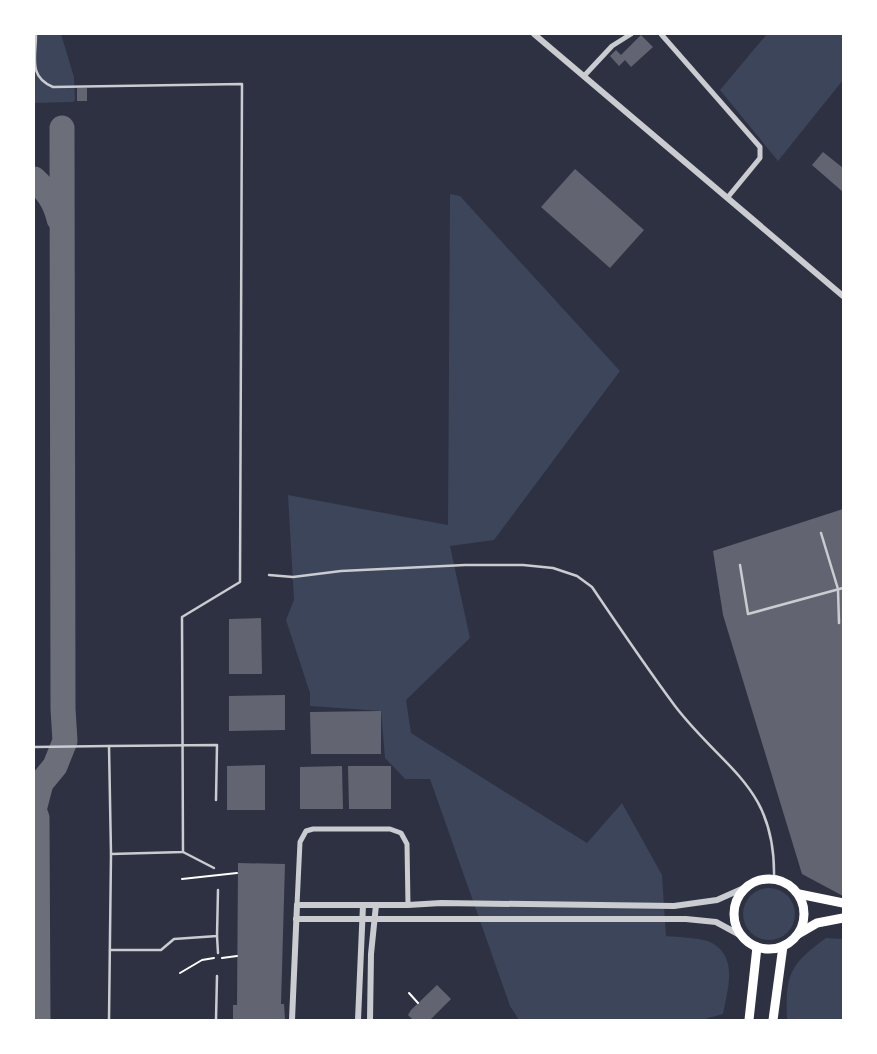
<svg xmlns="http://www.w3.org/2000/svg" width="877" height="1054" font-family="'Space Grotesk',sans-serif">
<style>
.green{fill:#3c4559}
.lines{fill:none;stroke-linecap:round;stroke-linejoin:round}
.taxiway{stroke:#6c6f7a;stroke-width:25}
.building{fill:#626471}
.path{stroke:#fff;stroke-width:2}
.service{stroke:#caccd0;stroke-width:2.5}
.minor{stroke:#caccd0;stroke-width:5}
.tertiary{stroke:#caccd0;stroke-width:6}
.primary{stroke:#fff;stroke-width:9}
</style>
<rect width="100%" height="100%" fill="#2d3142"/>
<!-- green -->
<g class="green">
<polygon points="34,34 61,34 74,77 75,100 73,102 34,103"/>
<polygon points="767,34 843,34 843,80 778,161 720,90"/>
<path d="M450,194L460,196L620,371L494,540L450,546L470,638L406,700L411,733L587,843L622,803L662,875L666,936C677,937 704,938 712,943C739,958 727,991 723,1014L701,1020H519L510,1006L430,779H405L385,758L381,711L310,706V693L286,620L294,600L288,495L448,525Z"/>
<circle cx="769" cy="914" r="26"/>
<path d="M826,938L843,939V1020H787C785,975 789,965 826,938Z"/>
</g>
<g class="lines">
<!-- taxiway -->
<g class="taxiway">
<path d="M34,179C47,191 55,201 59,219"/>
<polyline points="34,810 41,783 55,766 65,741 63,709 62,128"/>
<polyline points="34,810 37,818 38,1020"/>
</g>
</g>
<!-- building -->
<g class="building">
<polygon points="641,35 653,47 631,67 625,60 619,66 610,56 616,50 621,55"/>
<rect x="77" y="88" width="10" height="13"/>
<polygon points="823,152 843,168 843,192 812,165"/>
<polygon points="575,169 644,230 610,268 541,207"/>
<polygon points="843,509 843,896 802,874 723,615 713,551"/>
<polygon points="261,618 262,674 229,674 229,619"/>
<polygon points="285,695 285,730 229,731 229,696"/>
<polygon points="381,711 381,754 311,754 310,712"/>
<polygon points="265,765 265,810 227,810 227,766"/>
<polygon points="342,766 343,809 300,809 300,767"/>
<polygon points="348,766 391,766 391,809 349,809"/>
<polygon points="238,863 285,864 281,1004 284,1004 285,1020 233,1020 233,1005 237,1005"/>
<polygon points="437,985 451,999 430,1020 413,1020 408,1015 411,1010"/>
</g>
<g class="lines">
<!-- path -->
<g class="path">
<polyline points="182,879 237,873"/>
<polyline points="222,958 237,956"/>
<polyline points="180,973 202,960 214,958"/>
<polyline points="409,993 418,1003"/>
</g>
<!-- service -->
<g class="service">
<path d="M36,34C36,57 28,77 53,87L242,84L240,582L182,617L183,852L111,854L109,1020"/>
<polyline points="821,533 838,589 839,623"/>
<polyline points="740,565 748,614 843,588"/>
<path d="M269,575L293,577L341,571L465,565H523L553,568L577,576L592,587C619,627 646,667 675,706C724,770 776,786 774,878"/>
<polyline points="34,747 109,746"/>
<polyline points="183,852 214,868"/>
<polyline points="111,854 109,746 217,745 216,800"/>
<polyline points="217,936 218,953"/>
<polyline points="110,950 161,950 174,939 217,936 218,890"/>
<polyline points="216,1020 217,976"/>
</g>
<!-- minor -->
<g class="minor">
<polyline points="661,34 760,147 760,158 728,197"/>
<polyline points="584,76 612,46 631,34"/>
<polyline points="297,905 300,842 306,831 313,829 390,829 401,833 407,844 408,905"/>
</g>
<!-- tertiary -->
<g class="tertiary">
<polyline points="534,34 843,296"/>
<polyline points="296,919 686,919 716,922 740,935"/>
<polyline points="292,1020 297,905 408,905 441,903 674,906 717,900 744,888"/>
<polyline points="358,1020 363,905"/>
<polyline points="370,1020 371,954 376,905"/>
</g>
<!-- primary -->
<g class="primary">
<circle cx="769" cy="914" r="35"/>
<polyline points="799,894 843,903"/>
<polyline points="798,934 817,923 843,918"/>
<polyline points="749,1020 757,947"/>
<polyline points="773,1020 783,946"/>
</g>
</g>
<!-- border -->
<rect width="877" height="1054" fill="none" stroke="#ffffff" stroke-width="70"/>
</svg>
